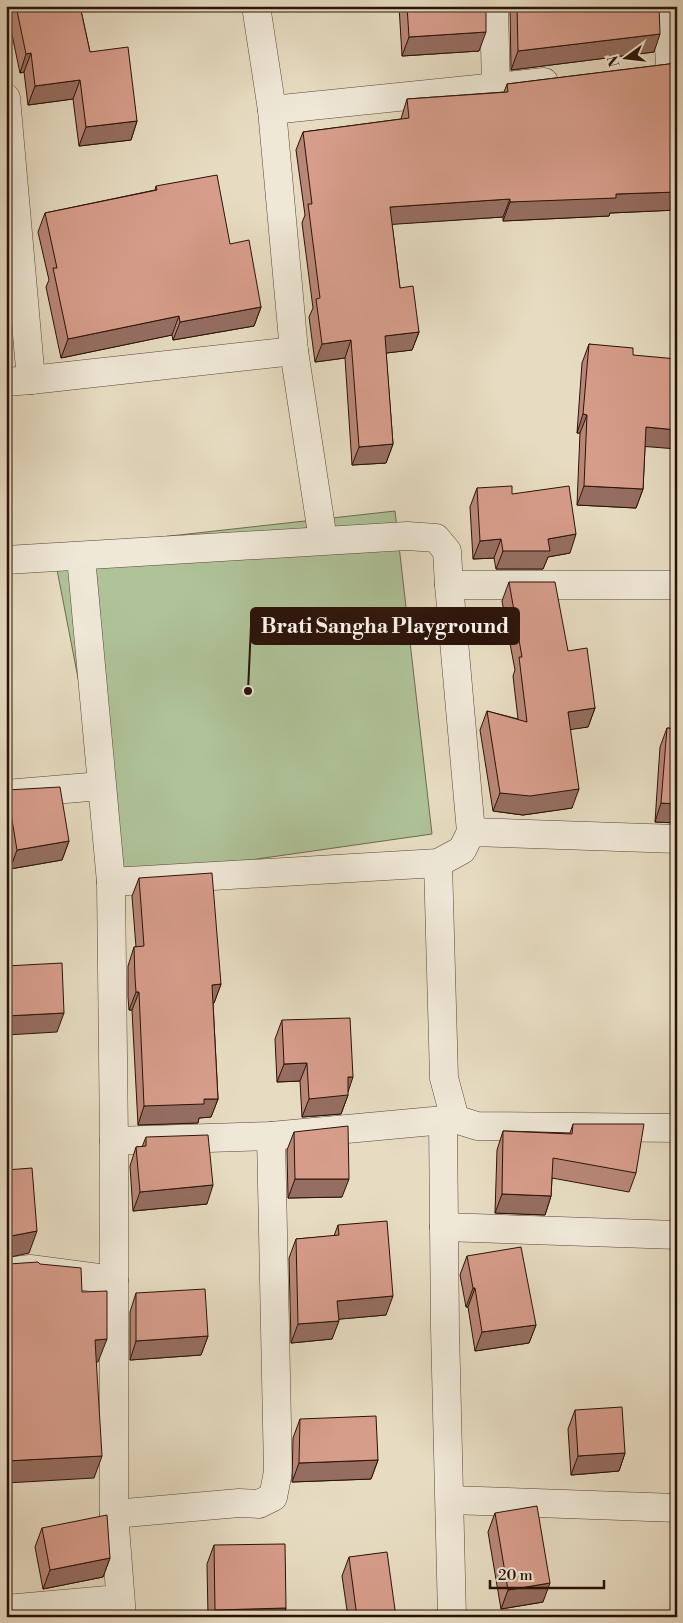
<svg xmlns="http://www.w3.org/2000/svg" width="683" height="1623" font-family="'Libre Bodoni',serif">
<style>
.green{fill:#afc298;stroke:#6c6a50}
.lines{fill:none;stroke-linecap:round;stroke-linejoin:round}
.street-casing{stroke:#594436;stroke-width:29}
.street{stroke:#efe8d7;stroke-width:28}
.wall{fill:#b98778;stroke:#2a1208}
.shaded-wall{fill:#966e61;stroke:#2a1208}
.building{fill:#d79d8b;stroke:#2a1208}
.leader{fill:none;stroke:#2a1208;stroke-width:2}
.callout-dot{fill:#2a1208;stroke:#efe8d7;stroke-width:2}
.callout{fill:#2a1208;stroke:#2a1208;stroke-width:2}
.callout-label{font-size:21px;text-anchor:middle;font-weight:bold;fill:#fff}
</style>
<rect width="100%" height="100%" fill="#e7dcc2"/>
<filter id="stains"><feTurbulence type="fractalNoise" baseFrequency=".004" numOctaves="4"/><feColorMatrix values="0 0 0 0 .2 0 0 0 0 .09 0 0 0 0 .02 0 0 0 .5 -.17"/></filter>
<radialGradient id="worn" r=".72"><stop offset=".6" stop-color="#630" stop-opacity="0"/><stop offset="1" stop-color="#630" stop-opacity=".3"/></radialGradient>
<!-- green -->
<polygon class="green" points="395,511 432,834 117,879 53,549"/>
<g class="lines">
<!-- street casing -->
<g class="street-casing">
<g id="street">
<polyline points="494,6 496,87"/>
<polyline points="667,6 670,66"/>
<polyline points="6,98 31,380 294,351 272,110 256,6"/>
<polyline points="272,110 544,82"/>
<polyline points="294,351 323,540"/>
<polyline points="6,382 31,380"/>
<polyline points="81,557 111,882 114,1141 114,1514 122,1617"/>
<polyline points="6,560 407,536 436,538 447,551 449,585"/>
<polyline points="6,794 101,786"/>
<polyline points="471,832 449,585 677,585"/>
<polyline points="438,863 444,1078 455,1119 477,1126 677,1128"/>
<polyline points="111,882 438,863 462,850 471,832 677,839"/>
<polyline points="443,1121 445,1329 452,1617"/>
<polyline points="114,1141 271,1136 455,1119"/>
<polyline points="444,1227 677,1235"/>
<polyline points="6,1272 30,1269 114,1280"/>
<polyline points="450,1500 677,1508"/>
<polyline points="114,1514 239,1503 259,1504 273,1497 278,1472 271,1136"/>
<polyline points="6,1609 119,1599"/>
</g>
</g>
<!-- street -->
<use href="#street" class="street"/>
</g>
<!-- wall -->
<g class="wall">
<polygon points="6,6 80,6 90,52 137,121 131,140 79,146 73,99 28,105 24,72 20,73"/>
<polygon points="399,6 486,6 479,51 402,56"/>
<polygon points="510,6 659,6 654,52 511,70"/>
<polygon points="677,63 677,210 610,213 609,216 503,221 503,217 392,224 400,288 419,332 412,350 386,353 393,444 386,463 352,465 345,358 315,362 309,317 313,308 302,223 305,215 296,150 303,132 401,119 407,99 504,92 507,84"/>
<polygon points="156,186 230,244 261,307 254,326 173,340 172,335 61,358 46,287 49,280 38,232 45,213 155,190"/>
<polygon points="589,344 633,355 645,447 643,489 636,508 577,505 580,433 577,433 582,363"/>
<polygon points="477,488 512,494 570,553 548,557 543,569 496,569 494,558 473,559 470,507"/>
<polygon points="509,582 568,651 595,708 588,727 570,729 572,808 523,815 493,811 480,730 487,711 518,719 513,676 515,670 502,601"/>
<polygon points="667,728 677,729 677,823 655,822 660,747"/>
<polygon points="6,790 7,790 69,841 62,860 10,869 6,845"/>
<polygon points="139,878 221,984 214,1003 213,1003 218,1099 211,1117 199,1118 198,1123 138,1125 132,1010 129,1010 128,997 128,966 134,947 136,947 132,896"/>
<polygon points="282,1020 348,1095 341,1114 302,1117 300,1081 277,1082 275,1039"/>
<polygon points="573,1124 636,1173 629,1192 552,1178 551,1196 545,1215 495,1213 497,1150 503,1131 570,1133"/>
<polygon points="294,1132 342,1197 288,1198 287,1150"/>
<polygon points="146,1137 207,1204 133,1211 130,1166 136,1147 142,1147"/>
<polygon points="338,1225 386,1315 339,1319 332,1339 291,1343 289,1258 296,1239 334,1236"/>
<polygon points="467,1256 536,1325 529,1343 475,1351 468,1307 466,1307 460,1275"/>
<polygon points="136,1293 208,1336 201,1355 130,1360 130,1312"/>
<polygon points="575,1410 625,1453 619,1471 571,1475 568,1429"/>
<polygon points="300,1419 378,1460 371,1479 292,1482 293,1438"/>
<polygon points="495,1513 543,1602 501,1609 488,1532"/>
<polygon points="42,1528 110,1558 103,1577 43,1589 35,1547"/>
<polygon points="214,1545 286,1608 283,1617 208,1617 207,1564"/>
<polygon points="349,1557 396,1617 348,1617 342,1576"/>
</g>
<!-- shaded-wall -->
<g class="shaded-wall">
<polygon points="273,6 285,6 272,8"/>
<polygon points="486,32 479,51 402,56 409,37"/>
<polygon points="660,34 654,52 511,70 518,51"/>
<polygon points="31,53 24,72 20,73 26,54"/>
<polygon points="80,80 73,99 28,105 35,86"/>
<polygon points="137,121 131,140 79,146 86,127"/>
<polygon points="677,192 677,210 610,213 609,216 503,221 510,202 616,194"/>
<polygon points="510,199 503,217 383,225 390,207"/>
<polygon points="261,307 254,326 173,340 180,322"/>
<polygon points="179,316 172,335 61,358 68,339"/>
<polygon points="419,332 412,350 378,354 385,336"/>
<polygon points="351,340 345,358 315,362 322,344"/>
<polygon points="583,414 587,415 580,433 577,433"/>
<polygon points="646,427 677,430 677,449 639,446"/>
<polygon points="393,444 386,463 352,465 359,447"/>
<polygon points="584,486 643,489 636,508 577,505"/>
<polygon points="576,534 570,553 548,557 543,569 496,569 503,551 548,539"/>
<polygon points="501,539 494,558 473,559 480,541"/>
<polygon points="595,708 588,727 561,731 568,712"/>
<polygon points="579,789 572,808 523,815 493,811 500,793"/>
<polygon points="661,803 677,804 677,823 655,822"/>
<polygon points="69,841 62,860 10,869 17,850"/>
<polygon points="221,984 214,1003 205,1004 212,985"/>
<polygon points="136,992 139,992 132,1010 129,1010"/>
<polygon points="64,1013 57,1032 6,1035 6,1016"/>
<polygon points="307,1063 300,1081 277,1082 284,1064"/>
<polygon points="348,1077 353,1077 347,1095 348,1095 341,1114 302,1117 309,1099"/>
<polygon points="204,1099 218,1099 211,1117 199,1118 198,1123 138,1125 144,1106"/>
<polygon points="295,1179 349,1179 342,1197 288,1198"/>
<polygon points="213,1185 207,1204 133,1211 140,1192"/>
<polygon points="502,1194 551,1196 545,1215 495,1213"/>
<polygon points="37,1231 29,1253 6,1258 6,1237"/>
<polygon points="473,1288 475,1288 468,1307 466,1307"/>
<polygon points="393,1296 386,1315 330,1320 337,1301"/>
<polygon points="339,1321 332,1339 291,1343 298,1324"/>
<polygon points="536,1325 529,1343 475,1351 482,1332"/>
<polygon points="208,1336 201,1355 130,1360 136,1341"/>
<polygon points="107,1339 98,1362 87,1362 95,1340"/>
<polygon points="625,1453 619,1471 571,1475 578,1456"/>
<polygon points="102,1456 94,1478 6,1483 6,1461"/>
<polygon points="378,1460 371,1479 292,1482 299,1463"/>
<polygon points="110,1558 103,1577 43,1589 50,1570"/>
<polygon points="550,1583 543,1602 501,1609 508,1590"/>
<polygon points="286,1608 283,1617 213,1617 215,1610"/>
</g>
<!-- building -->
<g class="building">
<polygon points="16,6 80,6 90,52 128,47 137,121 86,127 80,80 35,86 31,53 26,54"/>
<polygon points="407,6 486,6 486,32 409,37"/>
<polygon points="517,6 659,6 660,34 518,51"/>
<polygon points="677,63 677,192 616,194 616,198 510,202 510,199 390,207 400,288 413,286 419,332 385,336 393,444 359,447 351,340 322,344 316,299 320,298 308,204 312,204 303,132 409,118 407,99 508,92 507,84"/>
<polygon points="217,175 230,244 249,240 261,307 180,322 179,316 68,339 53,268 57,268 45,213 157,190 156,186"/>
<polygon points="589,344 633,348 633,355 677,359 677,430 646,427 643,489 584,486 587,415 583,414"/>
<polygon points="512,486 512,494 569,486 576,534 548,539 550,551 503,551 501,539 480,541 477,488"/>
<polygon points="509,582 555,582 568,651 587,648 595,708 568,712 579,789 530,796 500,793 487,711 527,722 519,657 522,657"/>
<polygon points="667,728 677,729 677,804 661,803"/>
<polygon points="60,787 69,841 17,850 7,790"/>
<polygon points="212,873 221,984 212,985 218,1099 204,1099 204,1104 144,1106 139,992 136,992 135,978 134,947 144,946 139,878"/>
<polygon points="62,963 64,1013 6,1016 6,966"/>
<polygon points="350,1018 353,1077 348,1077 348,1095 309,1099 307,1063 284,1064 282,1020"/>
<polygon points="573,1124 644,1124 636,1173 553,1158 551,1196 502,1194 503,1131 572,1134"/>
<polygon points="348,1126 349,1179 295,1179 294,1132"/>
<polygon points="208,1135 213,1185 140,1192 136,1147 146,1146 146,1137"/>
<polygon points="32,1168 37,1231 6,1237 6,1170"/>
<polygon points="387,1221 393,1296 337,1301 339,1321 298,1324 296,1239 339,1235 338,1225"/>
<polygon points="521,1247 536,1325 482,1332 475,1288 473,1288 467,1256"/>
<polygon points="6,1262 9,1264 38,1262 40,1264 81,1268 82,1292 107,1291 107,1339 95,1340 102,1456 6,1461"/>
<polygon points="205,1289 208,1336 136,1341 136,1293"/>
<polygon points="622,1407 625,1453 578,1456 575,1410"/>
<polygon points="376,1416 378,1460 299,1463 300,1419"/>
<polygon points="537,1506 550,1583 508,1590 495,1513"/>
<polygon points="107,1515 110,1558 50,1570 42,1528"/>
<polygon points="285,1544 286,1608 215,1610 214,1545"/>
<polygon points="387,1552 396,1617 357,1617 349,1557"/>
</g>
<!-- callouts -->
<path class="leader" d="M248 691L251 626"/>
<circle class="callout-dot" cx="248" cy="691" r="5"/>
<rect class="callout" x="251" y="608" width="268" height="36" rx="5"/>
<g class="callout-label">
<text x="385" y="633">Brati Sangha Playground</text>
</g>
<!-- margin -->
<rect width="683" height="1623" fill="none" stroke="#e7dcc2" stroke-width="25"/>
<rect x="8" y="8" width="668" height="1608" fill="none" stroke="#2a1208" stroke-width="2.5"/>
<rect x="12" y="12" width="658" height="1598" fill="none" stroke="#2a1208"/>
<!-- north arrow -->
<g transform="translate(626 58) rotate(255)" stroke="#efe8d7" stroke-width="4" paint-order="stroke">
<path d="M0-4L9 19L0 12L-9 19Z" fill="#2a1208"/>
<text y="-8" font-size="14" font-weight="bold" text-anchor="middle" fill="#2a1208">N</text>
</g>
<!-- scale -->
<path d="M490 1580v8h114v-8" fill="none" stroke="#2a1208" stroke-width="2.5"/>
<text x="498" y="1580" font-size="15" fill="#2a1208" stroke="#efe8d7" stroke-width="4" paint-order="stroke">20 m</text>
<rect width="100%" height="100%" filter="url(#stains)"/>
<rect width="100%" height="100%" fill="url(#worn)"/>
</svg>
